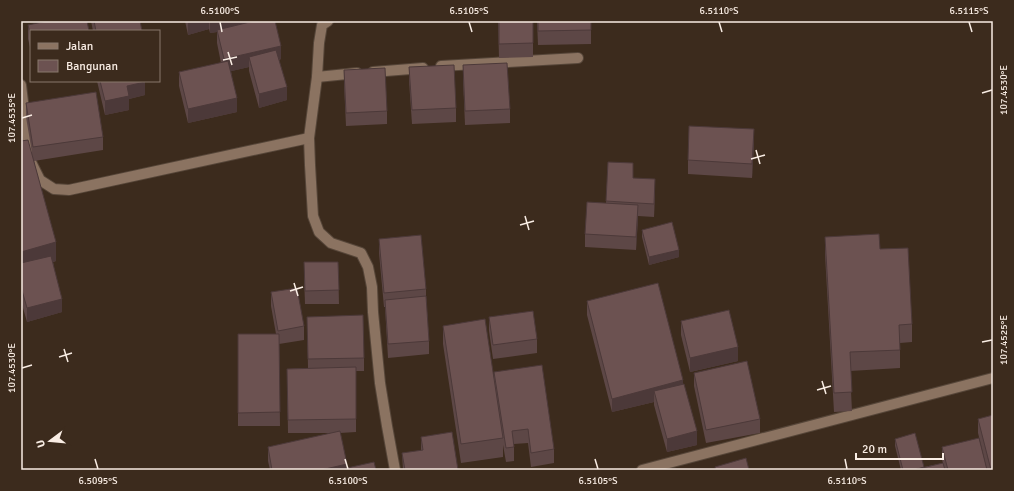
<svg xmlns="http://www.w3.org/2000/svg" width="1014" height="491" font-family="Signika,sans-serif">
<style>
.lines{fill:none;stroke-linecap:round;stroke-linejoin:round}
.minor-casing{stroke:#564639;stroke-width:12}
.minor{stroke:#8b7361;stroke-width:10}
.wall{fill:#5d4746}
.shaded-wall{fill:#4c3939}
.building{fill:#6c5251;stroke:#4c3939}
.ticks{fill:none;stroke:#f9ede4;stroke-width:1.5}
.neatline{fill:none;stroke:#f9ede4;stroke-width:1.5}
.ticks-label{font-size:10px;text-anchor:middle;fill:#f9ede4}
</style>
<rect width="100%" height="100%" fill="#3c2b1d"/>
<g class="lines">
<!-- minor casing -->
<g class="minor-casing">
<g id="minor">
<polyline points="328,21 322,25 319,43 317,77 309,138 310,165 313,216 319,232 331,243 361,253 368,267 372,287 373,312 380,383 387,426 395,470"/>
<polyline points="441,66 578,58"/>
<polyline points="373,72 423,68"/>
<polyline points="317,77 357,73"/>
<polyline points="21,85 30,160 40,180 54,189 69,190 309,138"/>
<polyline points="642,470 993,378"/>
</g>
</g>
<!-- minor -->
<use href="#minor" class="minor"/>
</g>
<!-- wall -->
<g class="wall">
<polygon points="91,21 140,21 142,31 93,31"/>
<polygon points="185,21 275,21 281,59 279,60 287,100 259,108 249,71 249,67 231,71 237,112 188,123 179,86 179,72 221,63 217,43 217,32 210,33 209,29 188,35"/>
<polygon points="498,21 533,21 533,57 499,58"/>
<polygon points="537,21 591,21 591,44 538,45"/>
<polygon points="28,25 31,31 31,51 28,39"/>
<polygon points="463,65 510,109 510,123 465,125 463,79"/>
<polygon points="409,67 456,108 456,122 412,124 409,81"/>
<polygon points="344,70 387,111 387,124 346,126 344,84"/>
<polygon points="97,81 145,81 145,95 129,99 129,110 105,115"/>
<polygon points="26,103 103,137 103,150 34,161 56,261 53,262 62,312 27,322 21,301 21,141 32,153 26,117"/>
<polygon points="754,143 752,178 688,174 688,160"/>
<polygon points="608,162 633,178 655,192 654,217 638,216 636,250 585,247 585,234 606,203"/>
<polygon points="642,230 679,257 649,265 642,237"/>
<polygon points="825,237 880,249 912,324 912,342 900,343 900,368 850,371 852,411 834,412 825,255"/>
<polygon points="379,239 426,289 426,297 429,341 429,354 388,358 385,307 384,307 379,253"/>
<polygon points="338,262 339,304 305,304 304,276"/>
<polygon points="271,292 304,326 304,340 279,344 280,426 238,426 238,334 276,334 271,306"/>
<polygon points="587,301 683,384 697,445 667,452 654,405 654,402 612,412 587,315"/>
<polygon points="307,317 364,358 364,371 356,371 356,432 340,433 347,468 376,470 270,470 268,461 268,447 334,433 288,433 287,369 308,368"/>
<polygon points="489,317 537,339 537,353 493,359 489,331"/>
<polygon points="681,321 738,361 690,372 681,335"/>
<polygon points="443,326 494,378 494,372 554,449 554,463 531,467 528,443 514,444 514,461 506,462 503,445 503,457 461,463 443,344"/>
<polygon points="694,373 760,419 760,433 706,443 694,386"/>
<polygon points="978,419 993,470 987,470 978,433"/>
<polygon points="421,437 458,470 403,470 402,453 421,451"/>
<polygon points="895,439 924,467 943,463 942,460 942,447 987,470 901,470 895,446"/>
</g>
<!-- shaded-wall -->
<g class="shaded-wall">
<polygon points="188,21 209,21 209,29 188,35"/>
<polygon points="210,21 254,21 217,30 217,32 210,33"/>
<polygon points="281,46 281,59 251,66 249,57 249,67 224,73 224,59"/>
<polygon points="145,82 145,95 129,99 129,110 105,115 105,101 127,86"/>
<polygon points="287,87 287,100 259,108 259,94"/>
<polygon points="237,98 237,112 188,123 188,109"/>
<polygon points="754,129 754,143 752,178 752,164"/>
<polygon points="655,179 655,192 654,217 654,204"/>
<polygon points="638,205 638,219 636,250 636,237"/>
<polygon points="56,242 56,261 21,270 21,252"/>
<polygon points="679,250 679,257 649,265 649,257"/>
<polygon points="62,299 62,312 27,322 27,308"/>
<polygon points="738,347 738,361 690,372 690,358"/>
<polygon points="683,380 683,394 654,391 654,402 612,412 612,399"/>
<polygon points="697,431 697,445 667,452 667,439"/>
<polygon points="347,464 347,470 321,470"/>
</g>
<!-- building -->
<g class="building">
<polygon points="47,21 87,21 89,31 31,31 31,37 28,25"/>
<polygon points="94,21 140,21 142,31 96,31"/>
<polygon points="254,21 275,21 281,46 224,59 217,30"/>
<polygon points="499,21 533,21 533,43 499,44"/>
<polygon points="538,21 591,21 591,30 538,31"/>
<polygon points="276,50 287,87 259,94 249,57"/>
<polygon points="228,61 237,98 188,109 179,72"/>
<polygon points="507,63 510,109 465,111 463,65"/>
<polygon points="454,65 456,108 412,110 409,67"/>
<polygon points="385,68 387,111 346,113 344,70"/>
<polygon points="100,81 145,81 145,82 127,86 129,96 105,101"/>
<polygon points="96,92 103,137 33,147 26,103"/>
<polygon points="689,126 754,129 752,164 688,160"/>
<polygon points="28,140 56,242 21,252 21,141"/>
<polygon points="608,162 633,163 633,178 655,179 654,204 606,201"/>
<polygon points="587,202 638,205 636,237 585,234"/>
<polygon points="672,222 679,250 649,257 642,230"/>
<polygon points="879,234 880,249 908,248 912,324 899,325 900,350 850,352 852,392 834,393 825,237"/>
<polygon points="421,235 426,289 384,293 379,239"/>
<polygon points="51,256 62,299 27,308 21,287 21,263"/>
<polygon points="304,262 338,262 339,290 305,291"/>
<polygon points="658,283 683,380 612,399 587,301"/>
<polygon points="297,288 304,326 278,331 271,292"/>
<polygon points="426,296 429,341 388,344 385,300"/>
<polygon points="729,310 738,347 690,358 681,321"/>
<polygon points="533,311 537,339 493,345 489,317"/>
<polygon points="363,315 364,358 308,359 307,317"/>
<polygon points="485,319 503,438 461,444 443,326"/>
<polygon points="238,334 279,334 280,412 238,413"/>
<polygon points="747,361 760,419 706,430 694,373"/>
<polygon points="542,365 554,449 531,453 528,429 512,431 514,447 506,448 494,372"/>
<polygon points="356,367 356,419 288,420 287,369"/>
<polygon points="684,384 697,431 667,439 654,391"/>
<polygon points="993,415 993,470 991,470 978,419"/>
<polygon points="340,431 347,464 321,470 272,470 268,447"/>
<polygon points="452,432 458,470 405,470 402,453 423,450 421,437"/>
<polygon points="915,433 924,467 914,470 903,470 895,439"/>
<polygon points="979,438 987,470 948,470 942,447"/>
<polygon points="746,458 749,470 716,470 715,467"/>
<polygon points="374,462 376,470 338,470"/>
<polygon points="943,463 945,470 914,470"/>
</g>
<!-- ticks -->
<path class="ticks" d="M220,22L222,32M469,22L472,32M719,22L722,32M969,22L972,32M228,52L232,65M223,60L237,57M982,93L992,90M22,118L32,115M756,150L760,164M751,159L765,155M525,216L529,230M520,225L534,221M294,283L298,296M290,291L303,287M982,342L992,340M64,349L68,362M59,357L72,353M22,368L32,365M822,381L826,394M817,390L831,386M95,459L98,469M345,459L348,469M595,459L598,469M845,459L847,469"/>
<!-- border -->
<rect width="1014" height="491" fill="none" stroke="#3c2b1d" stroke-width="44"/>
<!-- legend -->
<rect x="30" y="30" width="130" height="52" fill="#3c2b1d" stroke="#88796d"/>
<rect x="38" y="43" width="20" height="6" fill="#8b7361" stroke="#88796d"/>
<text x="66" y="50" font-size="12" fill="#f9ede4">Jalan</text>
<rect x="38" y="60" width="20" height="12" fill="#6c5251" stroke="#88796d"/>
<text x="66" y="70" font-size="12" fill="#f9ede4">Bangunan</text>
<!-- north arrow -->
<g transform="translate(50 441) rotate(254)" stroke="#3c2b1d" stroke-width="3" paint-order="stroke">
<path d="M0-3L7 15L0 10L-7 15Z" fill="#f9ede4"/>
<text y="-6" font-size="11" font-weight="bold" text-anchor="middle" fill="#f9ede4">U</text>
</g>
<!-- scale -->
<path d="M856 453v6h87v-6" fill="none" stroke="#f9ede4" stroke-width="2"/>
<text x="862" y="453" font-size="12" fill="#f9ede4" stroke="#3c2b1d" stroke-width="3" paint-order="stroke">20 m</text>
<rect x="22" y="22" width="970" height="447" class="neatline"/>
<g class="ticks-label">
<text x="220" y="14">6.5100°S</text>
<text x="469" y="14">6.5105°S</text>
<text x="719" y="14">6.5110°S</text>
<text x="969" y="14">6.5115°S</text>
<text transform="translate(1003 90) rotate(-90)" y="4">107.4530°E</text>
<text transform="translate(11 118) rotate(-90)" y="4">107.4535°E</text>
<text transform="translate(1003 340) rotate(-90)" y="4">107.4525°E</text>
<text transform="translate(11 368) rotate(-90)" y="4">107.4530°E</text>
<text x="98" y="484">6.5095°S</text>
<text x="348" y="484">6.5100°S</text>
<text x="598" y="484">6.5105°S</text>
<text x="847" y="484">6.5110°S</text>
</g>
</svg>
